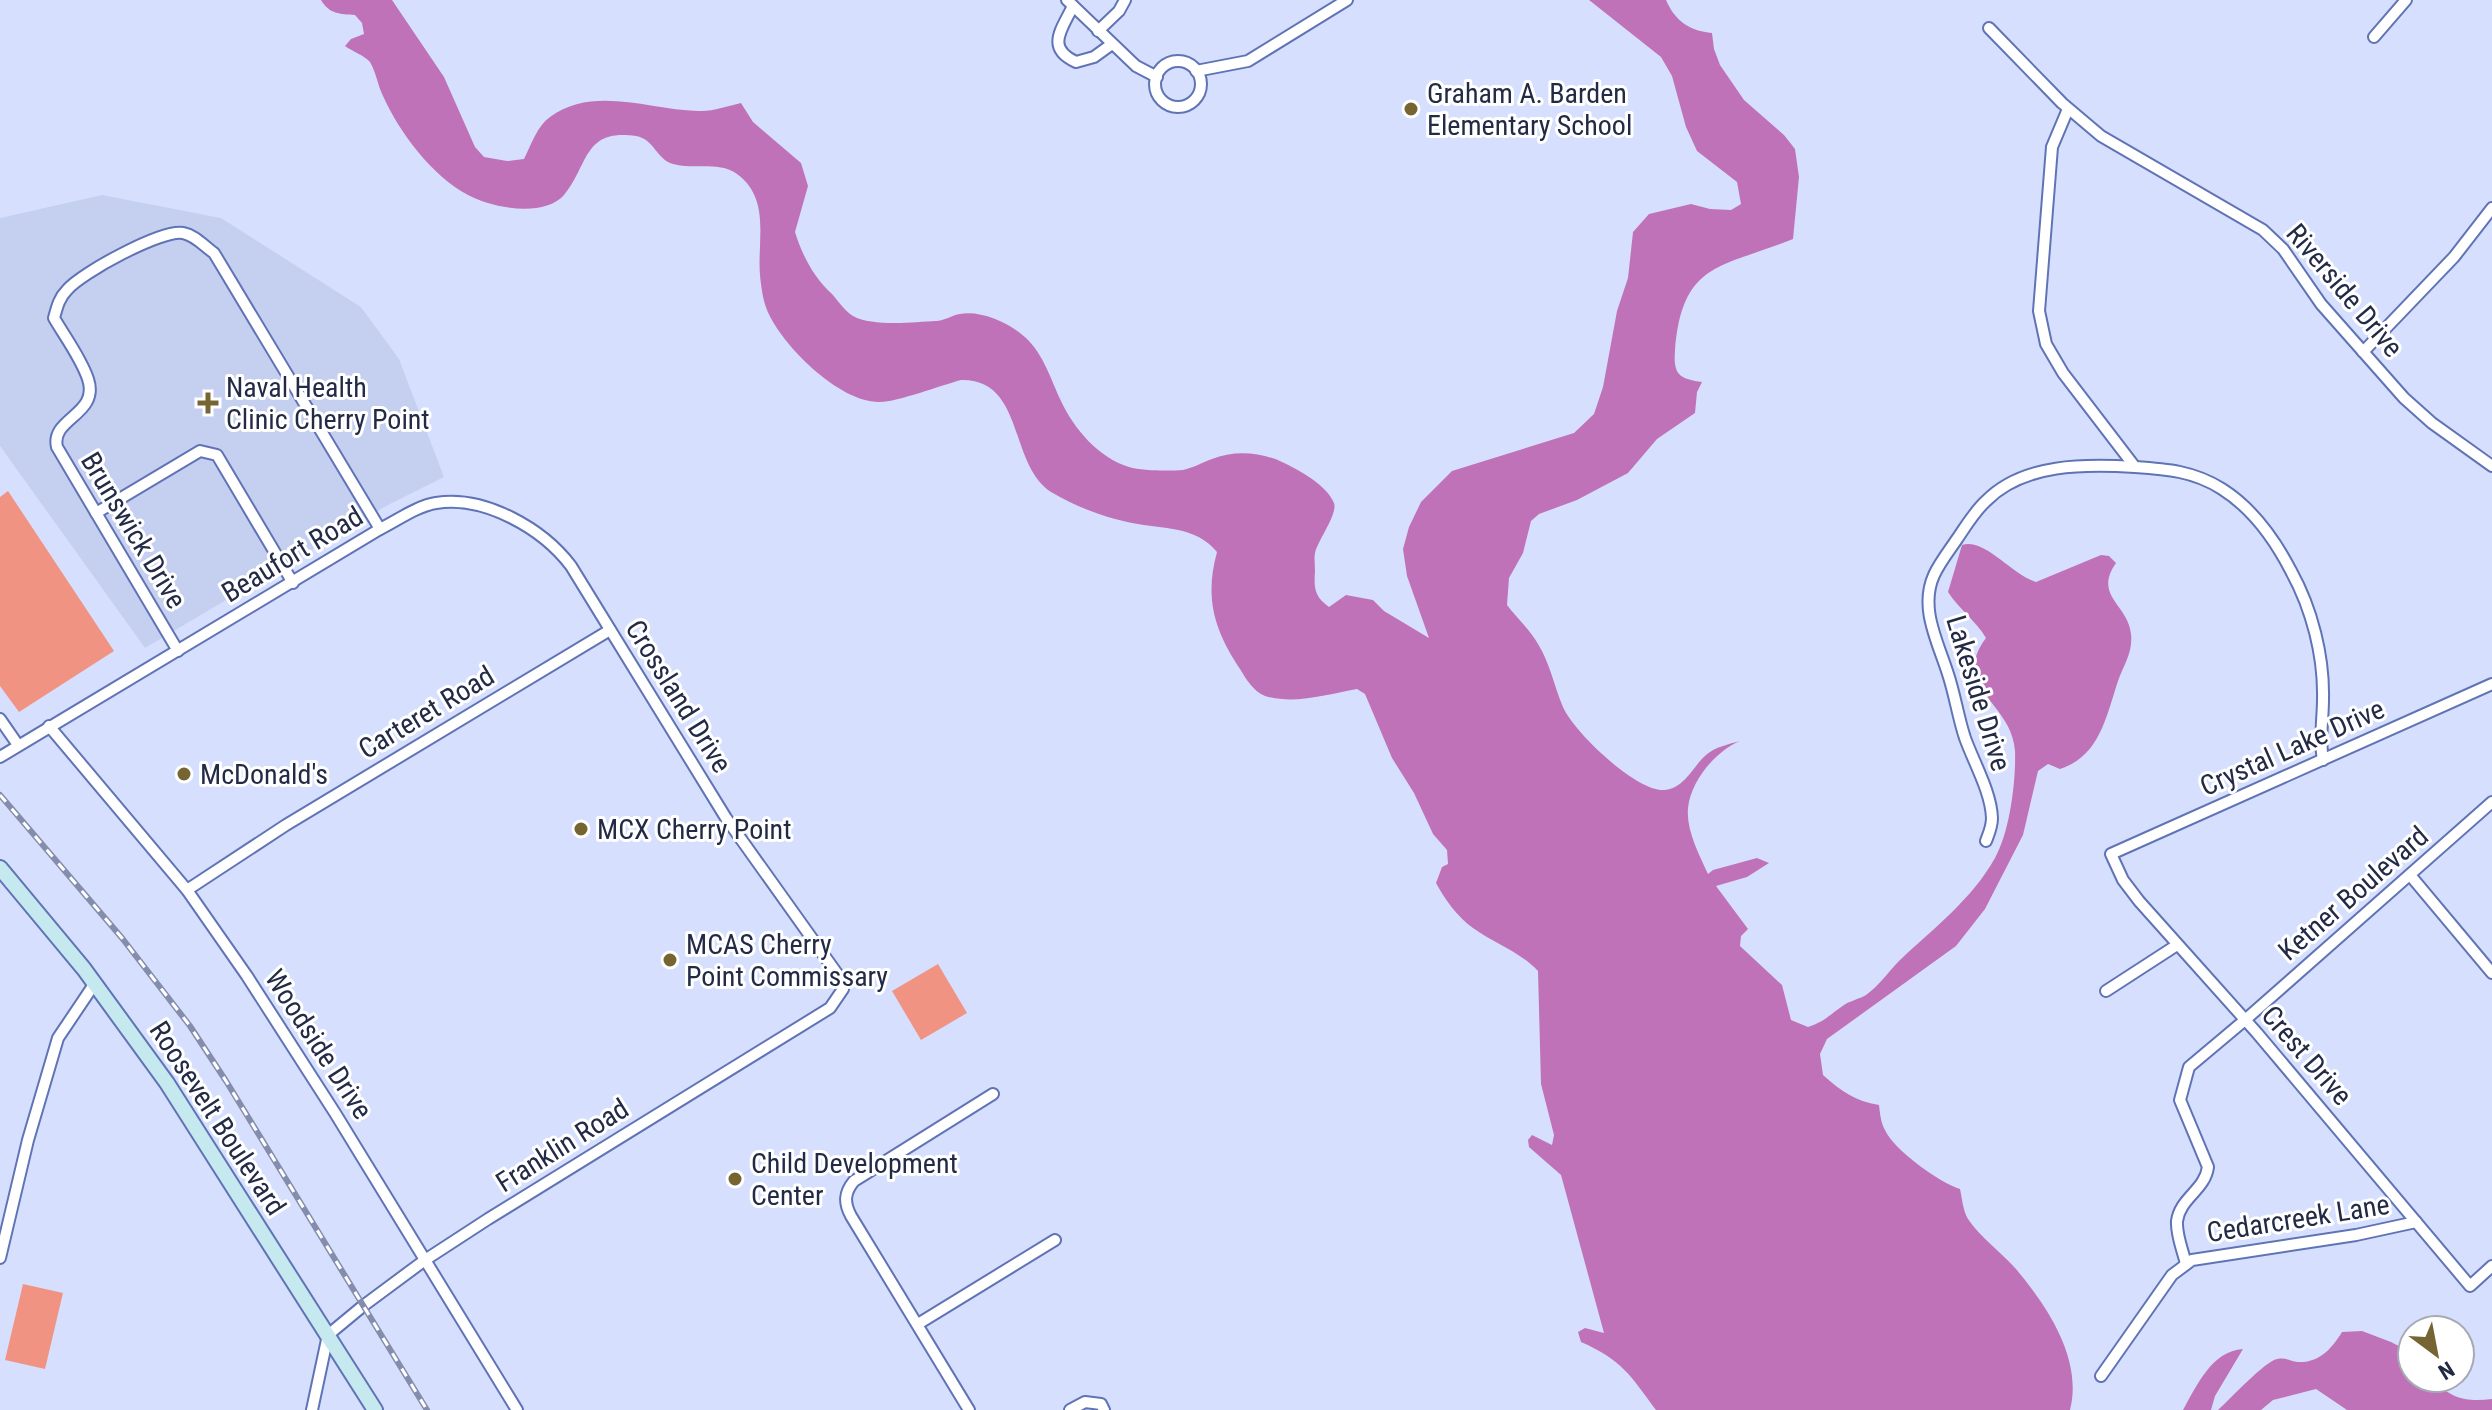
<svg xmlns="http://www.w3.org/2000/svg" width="2492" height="1410" font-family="'Roboto Condensed',sans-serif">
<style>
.built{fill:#c5d0f0}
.green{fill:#f19383}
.water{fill:#c072b9}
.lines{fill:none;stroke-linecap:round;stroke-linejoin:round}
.street-casing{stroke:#6074b5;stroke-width:14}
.secondary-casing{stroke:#6074b5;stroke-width:18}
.street{stroke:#fff;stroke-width:10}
.secondary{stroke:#c5e9ef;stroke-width:14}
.rail-casing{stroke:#848dab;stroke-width:6}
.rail{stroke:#fff;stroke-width:3;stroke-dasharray:9;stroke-linecap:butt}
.poi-dot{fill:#766432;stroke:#fff;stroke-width:3}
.labels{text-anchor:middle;stroke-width:6;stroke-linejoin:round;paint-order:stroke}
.poi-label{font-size:28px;fill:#222a46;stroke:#fff;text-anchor:start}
.street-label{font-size:28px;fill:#222a46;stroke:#fff}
</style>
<rect width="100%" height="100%" fill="#d6e0fe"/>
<!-- built -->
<polygon class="built" points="102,195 221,218 361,307 399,359 444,477 386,506 145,648 0,446 0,218"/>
<!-- green -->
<g class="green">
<polygon points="8,491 114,651 19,712 0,686 0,497"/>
<polygon points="938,964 967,1013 921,1040 892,991"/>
<polygon points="23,1284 63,1293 45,1369 5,1360"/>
</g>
<!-- water -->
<g class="water">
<path d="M321,0H392L444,77L475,147L484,157L507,161L524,159C531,145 537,126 550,117C593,85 651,110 698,111C712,112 727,106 741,103L753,122L801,163L808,186L795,232C802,255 814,278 832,294C838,301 845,311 853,316C873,327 915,322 936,321C944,321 952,315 960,314C981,310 1010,323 1026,338C1044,355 1051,380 1061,401C1074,429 1099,458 1129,467C1143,471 1168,471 1183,470C1193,468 1203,462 1212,459C1234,450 1261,452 1282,462C1299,470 1327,485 1334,503C1338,514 1318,540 1315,553C1314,559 1315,565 1315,571C1314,588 1314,596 1329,607L1346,595L1373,600L1384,611L1429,638L1407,576L1403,549L1409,527L1421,502L1452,471L1574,433L1594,414L1603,387L1617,311L1628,278L1633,232L1649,214L1691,204L1710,209L1731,210L1741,204L1737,182L1697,151L1686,127L1672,76L1661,57L1589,0H1666C1675,21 1690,31 1712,33L1714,49L1720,65L1744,100L1784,135L1795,149L1799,177L1793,239C1723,268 1682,260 1675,351C1673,375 1680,379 1702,382L1697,392L1695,413L1657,439L1628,473L1577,500L1539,514L1531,521L1523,553L1509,578L1507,605C1517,618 1530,630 1538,644C1550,663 1554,686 1563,707C1573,731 1637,793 1665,790C1685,788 1693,766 1706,755C1715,747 1729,744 1740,741C1716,751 1691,780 1688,808C1686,830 1699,854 1708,874L1713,870L1757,858L1769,863L1747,877L1716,886L1748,929L1741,936L1740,946L1782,985L1791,1020L1808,1027C1826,1021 1829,1015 1844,1005C1850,1001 1859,999 1866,995C1879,986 1889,971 1900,960C1934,928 1972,899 1995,858C2010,831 2016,781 2015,751C2012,702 1949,687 1986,638C1976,621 1959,609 1948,592L1962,545C1985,538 2012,575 2036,582L2101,555L2109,556L2116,563C2093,596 2128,604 2131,634C2133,653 2124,664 2118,681C2106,717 2100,756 2060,769L2048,764L2038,771L2023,835L1985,909L1956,946L1827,1039L1820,1054L1823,1075C1841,1091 1855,1101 1879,1105C1880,1114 1881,1123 1885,1130C1893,1149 1940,1183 1960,1189C1962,1198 1963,1211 1968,1219C1981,1238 2001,1252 2016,1269C2047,1306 2083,1359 2070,1410H1656C1630,1375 1622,1360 1581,1342L1578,1332L1585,1328L1604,1333L1561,1175L1529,1147L1528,1140L1532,1135L1552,1145L1554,1135L1541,1084L1538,971C1519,951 1495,944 1473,928C1458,918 1444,898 1436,883L1442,867L1448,864L1447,850L1433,834L1414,793L1392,758L1365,694L1357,689C1328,694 1295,705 1265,696C1254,692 1246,679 1240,669C1215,631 1204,599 1217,552C1196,526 1163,529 1132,523C1106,518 1074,506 1051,492C1008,464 1025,379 961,380C942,385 897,402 880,402C840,403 782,346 767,310C763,301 761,286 760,275C757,240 771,199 737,174C719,161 694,170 673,164C657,160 654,139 636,136C583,128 589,165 564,195C544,218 492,208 468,195C433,177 399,132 383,96C378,86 376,72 370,62C365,56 352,51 345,46L351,39L364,34L362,23L355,15C340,14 329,14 321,0Z"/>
<path d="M2362,1331L2391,1342L2412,1353V1378H2434C2448,1399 2468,1402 2492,1399V1410H2347L2316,1389L2273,1400L2261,1410H2218C2231,1398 2261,1366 2274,1360C2285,1356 2289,1361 2298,1362C2320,1363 2332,1348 2342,1332Z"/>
<path d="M2243,1349L2215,1396L2211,1410H2183C2197,1385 2212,1351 2243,1349Z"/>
</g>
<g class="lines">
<!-- street casing -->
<g class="street-casing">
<g id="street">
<polyline points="1067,0 1136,66 1157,77"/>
<path d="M1073,6C1062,29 1045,48 1076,62L1094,57L1112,44"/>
<polyline points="1989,28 2062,103 2101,136 2263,230 2283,249 2321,304 2404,398 2432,423 2492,466"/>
<polyline points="1098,31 1119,11 1125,0"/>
<polyline points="2374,37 2406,0"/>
<circle cx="1178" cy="84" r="23"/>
<polyline points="1196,71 1248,61 1347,0"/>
<polyline points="2068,109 2052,147 2039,311 2046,344 2063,373 2135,467"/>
<polyline points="2363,352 2454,257 2492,208"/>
<polyline points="96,513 200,451 217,455 293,583"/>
<path d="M178,651L57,447C50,418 100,415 88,379C81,358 65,337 54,318C57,307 59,298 67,290C81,273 162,229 183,233C195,235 204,246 214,253L380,529"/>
<polyline points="2492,684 2111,854 2123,880 2139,901 2257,1033 2470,1286 2492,1266"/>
<polyline points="0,719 18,745"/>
<polyline points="49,726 187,890 247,976 335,1113 517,1410"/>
<path d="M0,757L380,529C398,520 417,506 436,503C485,495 543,529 571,566L726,818L838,975L843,989L830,1008L488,1219L425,1260L363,1306L328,1335L312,1410"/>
<path d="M1986,841C1989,833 1992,827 1992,818C1991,792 1974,763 1965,738C1958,717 1955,695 1948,674C1938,642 1919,608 1934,575C1940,562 1949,551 1957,539C1966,526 1974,512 1986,501C2023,463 2086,464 2135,467C2166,469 2194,471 2222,489C2252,508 2275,540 2291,571C2312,609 2324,656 2323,699C2323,720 2319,739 2323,760"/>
<polyline points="2410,875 2492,973"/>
<polyline points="187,890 286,825 610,630"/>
<polyline points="2106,991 2177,945"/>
<polyline points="0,1258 28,1140 58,1038 95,983"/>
<path d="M2186,1264C2183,1251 2176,1235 2177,1221C2180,1198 2205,1190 2208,1167L2180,1100L2189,1067L2245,1020L2492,802"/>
<polyline points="918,1324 1055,1240"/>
<polyline points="2101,1376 2172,1275 2192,1260 2356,1235 2416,1222"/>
<path d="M969,1410L851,1216C844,1203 844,1193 854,1181L993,1094"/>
<polyline points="1070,1410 1085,1402 1101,1404 1104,1410"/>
</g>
</g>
<!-- secondary casing -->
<g class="secondary-casing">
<polyline id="secondary" points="0,868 84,969 167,1083 375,1410"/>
</g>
<!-- street -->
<use href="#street" class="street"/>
<!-- secondary -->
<use href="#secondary" class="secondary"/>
<!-- rail casing -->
<g class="rail-casing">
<polyline id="rail" points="0,795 122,938 190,1026 226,1081 427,1410"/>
</g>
<!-- rail -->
<use href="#rail" class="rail"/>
</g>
<!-- markers -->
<g class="poi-dot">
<circle cx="1411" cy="109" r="8"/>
<path d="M204 391h8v8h8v8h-8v8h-8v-8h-8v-8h8z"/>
<circle cx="184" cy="774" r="8"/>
<circle cx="581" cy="829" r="8"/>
<circle cx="670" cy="960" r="8"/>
<circle cx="735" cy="1179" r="8"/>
</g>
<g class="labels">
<!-- poi labels -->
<g class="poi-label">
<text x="1427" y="103">Graham A. Barden<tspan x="1427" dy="32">Elementary School</tspan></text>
<text x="226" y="397">Naval Health<tspan x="226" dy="32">Clinic Cherry Point</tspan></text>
<text x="200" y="784">McDonald's</text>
<text x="597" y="839">MCX Cherry Point</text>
<text x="686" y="954">MCAS Cherry<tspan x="686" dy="32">Point Commissary</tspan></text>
<text x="751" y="1173">Child Development<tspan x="751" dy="32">Center</tspan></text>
</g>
<!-- street labels -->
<g class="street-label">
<text transform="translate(2345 290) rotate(50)" y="10">Riverside Drive</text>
<text transform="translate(134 530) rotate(59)" y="10">Brunswick Drive</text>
<text transform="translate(292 554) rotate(-31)" y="10">Beaufort Road</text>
<text transform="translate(1979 693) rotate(73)" y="10">Lakeside Drive</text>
<text transform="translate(679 696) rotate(58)" y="10">Crossland Drive</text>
<text transform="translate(426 712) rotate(-31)" y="10">Carteret Road</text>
<text transform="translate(2292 747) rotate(-24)" y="10">Crystal Lake Drive</text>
<text transform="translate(2353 893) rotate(-41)" y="10">Ketner Boulevard</text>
<text transform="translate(319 1044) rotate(57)" y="10">Woodside Drive</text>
<text transform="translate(2307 1055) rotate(49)" y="10">Crest Drive</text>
<text transform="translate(218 1118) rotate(57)" y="10">Roosevelt Boulevard</text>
<text transform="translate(562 1145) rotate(-32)" y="10">Franklin Road</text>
<text transform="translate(2298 1218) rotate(-9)" y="10">Cedarcreek Lane</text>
</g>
</g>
<!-- north arrow -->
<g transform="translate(2436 1354) rotate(148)"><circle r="38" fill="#ffffff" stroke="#a7aab5" stroke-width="2"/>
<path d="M0-6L14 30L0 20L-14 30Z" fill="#766432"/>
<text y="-12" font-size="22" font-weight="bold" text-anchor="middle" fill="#222a46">N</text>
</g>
</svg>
